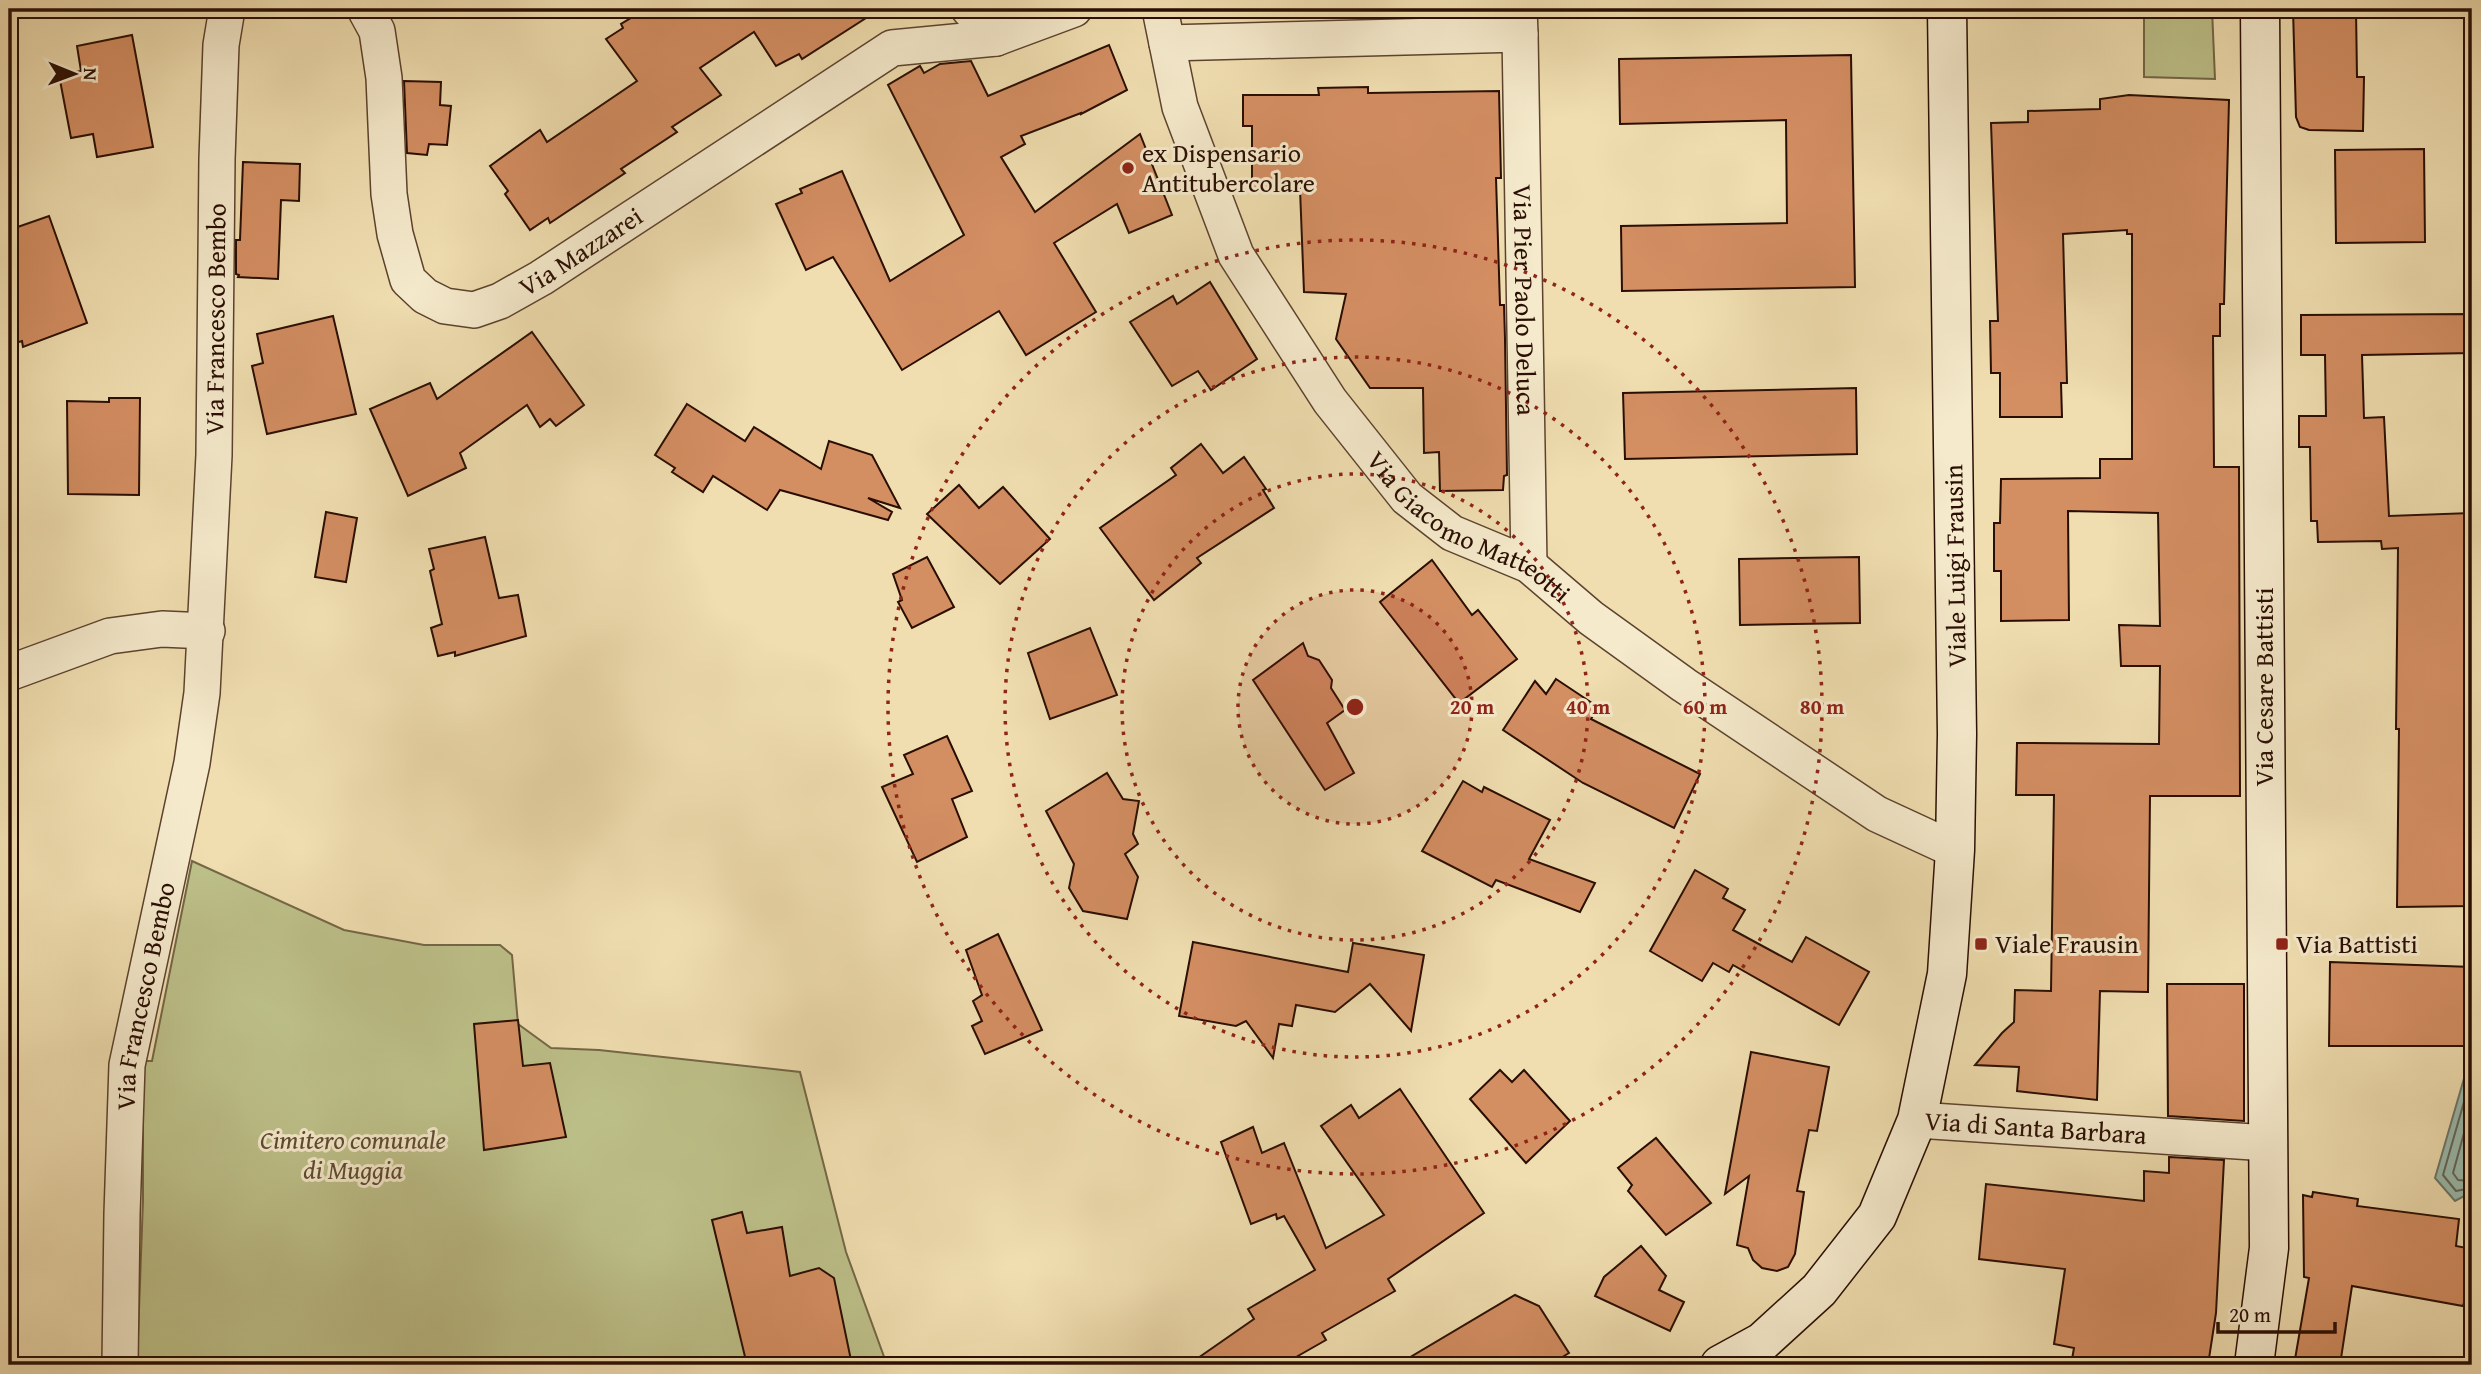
<svg xmlns="http://www.w3.org/2000/svg" width="2481" height="1374" font-family="'Gentium Book Plus',serif">
<style>
.green{fill:#bdc089;stroke:#746746;stroke-width:2}
.water{fill:#9abcaf;stroke:#6d766a;stroke-width:2}
.lines{fill:none;stroke-linecap:round;stroke-linejoin:round}
.shore{stroke:#626559;stroke-width:2}
.building{fill:#d38e62;stroke:#2a0e03;stroke-width:2}
.street-casing{stroke:#5c422e;stroke-width:38}
.secondary-casing{stroke:#2a0e03;stroke-width:41}
.street{stroke:#f5eacc;stroke-width:35}
.secondary{stroke:#f5eacc;stroke-width:38}
.ring{fill:none;stroke:#8f2418;stroke-width:3.5;stroke-dasharray:3.5 7}
.poi-dot{fill:#8f2418;stroke:#f5eacc;stroke-width:2.5}
.labels{text-anchor:middle;stroke-width:6;stroke-linejoin:round;paint-order:stroke}
.poi-label{font-size:26px;fill:#2a0e03;stroke:#f5eacc;text-anchor:start}
.street-label{font-size:26px;fill:#2a0e03;stroke:#f5eacc}
.park-label{font-size:26px;font-style:italic;fill:#5d4c32;stroke:#f5eacc}
.centre{fill:#8f2418;stroke:#f5eacc;stroke-width:3.5}
.ring-label{font-size:21px;text-anchor:middle;font-weight:bold;fill:#8f2418;stroke:#f5eacc;stroke-width:6;stroke-linejoin:round;paint-order:stroke}
</style>
<rect width="100%" height="100%" fill="#f0deb0"/>
<filter id="stains"><feTurbulence type="fractalNoise" baseFrequency=".00286" numOctaves="4"/><feColorMatrix values="0 0 0 0 .2 0 0 0 0 .09 0 0 0 0 .02 0 0 0 .5 -.17"/></filter>
<radialGradient id="worn" r=".72"><stop offset=".6" stop-color="#630" stop-opacity="0"/><stop offset="1" stop-color="#630" stop-opacity=".3"/></radialGradient>
<!-- green -->
<g class="green">
<polygon points="2144,9 2212,9 2215,79 2144,77"/>
<polygon points="192,861 344,930 424,945 500,945 512,955 518,1024 551,1048 599,1050 800,1072 846,1252 887,1365 137,1365 143,1200 143,1061 152,1061"/>
</g>
<!-- water -->
<polygon class="water" points="2472,1051 2472,1203 2466,1195 2455,1201 2435,1178"/>
<g class="lines">
<!-- shore -->
<g class="shore">
<polyline points="2472,1074 2443,1175 2456,1191 2466,1189 2472,1191"/>
<polyline points="2472,1104 2453,1173 2458,1180 2472,1181"/>
</g>
</g>
<!-- building -->
<g class="building">
<polygon points="646,9 880,9 802,59 799,54 776,66 754,32 700,68 721,95 672,127 677,132 621,169 625,173 550,223 548,218 530,230 505,194 508,191 490,166 540,130 547,142 637,81 606,39 623,28 621,24"/>
<polygon points="2293,9 2356,9 2357,77 2364,77 2363,131 2309,130 2300,127 2296,117"/>
<polygon points="132,35 153,147 97,157 93,134 71,138 59,75 81,71 77,46"/>
<polygon points="1109,45 1127,90 1081,114 1081,113 1021,136 1025,144 1001,157 1035,212 1140,134 1172,215 1129,233 1117,204 1054,243 1096,312 1026,355 999,311 902,370 833,257 806,270 776,204 802,193 800,189 842,171 890,281 964,235 888,85 920,66 924,73 940,64 971,61 988,96"/>
<polygon points="1851,55 1855,287 1622,291 1621,226 1787,223 1786,120 1620,124 1619,59"/>
<polygon points="404,81 441,82 440,105 451,106 447,145 429,144 427,155 407,153"/>
<polygon points="1368,87 1368,93 1499,91 1501,178 1496,178 1500,305 1504,305 1505,339 1507,475 1504,476 1503,490 1440,491 1439,452 1424,453 1423,388 1370,388 1336,339 1346,294 1304,292 1300,189 1252,189 1252,126 1243,126 1243,95 1319,95 1318,88"/>
<polygon points="2129,95 2229,100 2224,304 2220,304 2220,336 2213,336 2214,467 2239,467 2240,796 2150,796 2148,992 2100,991 2097,1100 2017,1091 2019,1067 1975,1065 2002,1033 2014,1022 2015,990 2051,991 2054,795 2016,795 2017,743 2159,744 2160,666 2121,666 2119,625 2160,626 2158,513 2068,511 2069,620 2001,621 2001,571 1994,571 1994,523 2000,523 2001,479 2100,478 2100,459 2132,459 2132,234 2127,234 2127,230 2063,234 2067,383 2061,383 2062,417 2000,417 2000,373 1991,373 1990,321 1998,321 1991,123 2028,122 2028,111 2100,109 2100,99"/>
<polygon points="2424,149 2425,242 2336,243 2335,150"/>
<polygon points="243,162 300,164 299,201 281,200 278,279 238,277 239,275 236,274 236,240 240,240"/>
<polygon points="49,216 87,323 23,347 22,341 9,345 9,230"/>
<polygon points="1210,282 1257,359 1211,390 1198,371 1172,386 1130,322 1173,296 1177,304"/>
<polygon points="2472,314 2472,353 2362,355 2364,418 2384,417 2389,516 2471,513 2472,906 2397,907 2399,729 2396,729 2398,548 2382,549 2381,541 2318,542 2317,521 2311,521 2310,447 2299,447 2299,416 2326,416 2325,355 2301,355 2301,315"/>
<polygon points="333,316 356,414 267,434 252,366 263,363 257,334"/>
<polygon points="532,332 584,405 556,426 550,419 540,427 527,405 460,453 466,468 408,496 370,409 430,383 437,399"/>
<polygon points="1856,388 1857,454 1625,459 1623,393"/>
<polygon points="109,398 140,398 139,495 68,494 67,401 109,402"/>
<polygon points="687,404 745,441 754,427 821,469 829,441 872,455 900,508 868,498 892,512 888,520 780,490 767,510 713,476 703,492 672,472 675,468 655,455"/>
<polygon points="1201,444 1223,473 1244,457 1266,489 1263,490 1274,508 1197,558 1201,563 1154,600 1100,528 1176,475 1171,468"/>
<polygon points="959,485 979,508 1003,487 1050,539 1000,584 927,514"/>
<polygon points="326,512 357,518 346,582 315,577"/>
<polygon points="485,537 499,598 518,595 526,636 455,656 455,652 438,656 431,628 442,624 430,571 434,569 429,549"/>
<polygon points="927,557 954,607 912,628 898,602 902,600 893,574"/>
<polygon points="1859,557 1860,623 1740,625 1739,559"/>
<polygon points="1432,560 1472,615 1478,610 1517,659 1459,703 1380,602"/>
<polygon points="1090,628 1117,695 1050,719 1028,653"/>
<polygon points="1303,643 1308,656 1319,660 1332,680 1331,688 1345,710 1327,723 1354,773 1325,790 1253,680"/>
<polygon points="1556,679 1598,707 1591,719 1700,774 1674,828 1583,783 1503,730 1535,681 1546,694"/>
<polygon points="947,736 972,791 952,799 967,837 917,862 882,787 913,774 904,755"/>
<polygon points="1107,773 1123,799 1139,801 1133,834 1138,844 1125,854 1138,877 1127,919 1083,911 1069,888 1074,864 1046,811"/>
<polygon points="1463,781 1482,792 1484,787 1550,820 1529,859 1595,883 1580,912 1496,880 1492,887 1422,851"/>
<polygon points="1695,870 1728,889 1723,898 1745,910 1733,930 1792,962 1806,937 1869,972 1839,1025 1733,965 1729,972 1713,963 1702,981 1650,951"/>
<polygon points="998,934 1042,1030 985,1054 972,1026 982,1021 973,1001 982,995 966,950"/>
<polygon points="1193,942 1348,972 1353,943 1424,955 1411,1031 1370,984 1335,1012 1296,1005 1292,1026 1279,1024 1273,1058 1246,1021 1236,1026 1179,1016"/>
<polygon points="2330,962 2472,967 2472,1046 2329,1046"/>
<polygon points="2167,984 2244,984 2244,1121 2168,1116"/>
<polygon points="518,1020 523,1066 550,1063 566,1137 484,1150 474,1024"/>
<polygon points="1751,1052 1829,1067 1817,1131 1809,1130 1797,1191 1804,1192 1795,1254 1788,1267 1777,1271 1762,1268 1753,1260 1748,1248 1737,1245 1749,1176 1725,1194"/>
<polygon points="1500,1070 1512,1082 1524,1070 1570,1121 1526,1163 1470,1099"/>
<polygon points="1400,1089 1484,1213 1388,1279 1395,1291 1322,1333 1326,1340 1282,1365 1188,1365 1254,1319 1248,1309 1315,1270 1284,1216 1277,1219 1276,1214 1251,1224 1221,1142 1253,1127 1262,1153 1284,1143 1326,1248 1384,1215 1321,1126 1351,1105 1359,1118"/>
<polygon points="1656,1138 1711,1203 1666,1235 1628,1191 1632,1185 1618,1168"/>
<polygon points="2169,1157 2224,1160 2216,1313 2208,1365 2071,1365 2074,1348 2054,1344 2065,1269 1979,1259 1986,1184 2144,1201 2144,1171 2169,1173"/>
<polygon points="2313,1192 2358,1199 2357,1206 2459,1219 2456,1246 2472,1249 2472,1278 2463,1306 2352,1286 2340,1365 2294,1365 2309,1278 2304,1277 2303,1195 2312,1197"/>
<polygon points="742,1212 747,1233 782,1227 790,1276 819,1268 834,1278 852,1365 747,1365 712,1220"/>
<polygon points="1641,1246 1666,1276 1659,1290 1684,1302 1670,1331 1595,1296 1604,1277"/>
<polygon points="1515,1295 1539,1306 1569,1353 1549,1365 1397,1365"/>
</g>
<g class="lines">
<!-- street casing -->
<g class="street-casing">
<g id="street">
<path id="s1" d="M365,9L377,31L384,78L389,194L395,234L408,280L425,296L445,306L474,310L500,301L541,278L892,48L996,38"/>
<polyline points="969,9 996,38 1074,9"/>
<path id="s2" d="M1160,9L1180,107L1236,255L1330,401L1407,498L1452,533L1529,565L1591,618L1684,685L1877,814L1955,850"/>
<path id="s3" d="M1520,34L1529,565"/>
<polyline points="1167,43 1520,34 1519,9"/>
<polyline points="9,673 110,636 162,629 207,631"/>
<path id="s4" d="M1917,1120L2268,1143"/>
<path id="s5" d="M120,1365L122,1214L127,1065L192,763L202,693L214,455L217,159L221,45L227,9"/>
</g>
</g>
<!-- secondary casing -->
<g class="secondary-casing">
<g id="secondary">
<polyline points="1720,1365 1762,1342 1819,1290 1877,1216 1917,1120 1947,974 1955,850 1957,734 1947,9"/>
<polyline points="2254,1365 2269,1248 2260,9"/>
</g>
</g>
<!-- street -->
<use href="#street" class="street"/>
<!-- secondary -->
<use href="#secondary" class="secondary"/>
</g>
<!-- distance rings -->
<circle cx="1355" cy="707" r="117" fill="#8f2418" fill-opacity=".12"/>
<g class="ring">
<circle cx="1355" cy="707" r="117"/>
<circle cx="1355" cy="707" r="233"/>
<circle cx="1355" cy="707" r="350"/>
<circle cx="1355" cy="707" r="467"/>
</g>
<!-- markers -->
<g class="poi-dot">
<circle cx="1128" cy="168" r="7"/>
<rect x="1974" y="937" width="14" height="14" rx="3.5"/>
<rect x="2275" y="937" width="14" height="14" rx="3.5"/>
</g>
<g class="labels">
<!-- poi labels -->
<g class="poi-label">
<text x="1142" y="162">ex Dispensario<tspan x="1142" dy="30">Antitubercolare</tspan></text>
<text x="1995" y="953">Viale Frausin</text>
<text x="2296" y="953">Via Battisti</text>
</g>
<!-- street labels -->
<g class="street-label">
<text dy="9" stroke="none"><textPath href="#s1" startOffset="474">Via Mazzarei</textPath></text>
<text dy="9" stroke="none"><textPath href="#s3" startOffset="266">Via Pier Paolo Deluca</textPath></text>
<text dy="9" stroke="none"><textPath href="#s5" startOffset="1054">Via Francesco Bembo</textPath></text>
<text dy="9" stroke="none"><textPath href="#s2" startOffset="623">Via Giacomo Matteotti</textPath></text>
<text transform="translate(1955 566) rotate(-91)" y="9">Viale Luigi Frausin</text>
<text transform="translate(2264 687) rotate(-90)" y="9">Via Cesare Battisti</text>
<text dy="9" stroke="none"><textPath href="#s5" startOffset="371">Via Francesco Bembo</textPath></text>
<text dy="9" stroke="none"><textPath href="#s4" startOffset="119">Via di Santa Barbara</textPath></text>
</g>
<!-- park labels -->
<g class="park-label">
<text x="353" y="1149">Cimitero comunale<tspan x="353" dy="30">di Muggia</tspan></text>
</g>
</g>
<circle cx="1355" cy="707" r="10" class="centre"/>
<g class="ring-label">
<text x="1472" y="714">20 m</text>
<text x="1588" y="714">40 m</text>
<text x="1705" y="714">60 m</text>
<text x="1822" y="714">80 m</text>
</g>
<!-- margin -->
<rect width="2481" height="1374" fill="none" stroke="#f0deb0" stroke-width="35"/>
<rect x="10" y="10" width="2460" height="1353" fill="none" stroke="#2a0e03" stroke-width="3.5"/>
<rect x="18" y="18" width="2446" height="1339" fill="none" stroke="#2a0e03" stroke-width="2"/>
<!-- north arrow -->
<g transform="translate(74 74) rotate(91)" stroke="#f5eacc" stroke-width="5" paint-order="stroke">
<path d="M0-5L12 26L0 18L-12 26Z" fill="#2a0e03"/>
<text y="-10" font-size="19" font-weight="bold" text-anchor="middle" fill="#2a0e03">N</text>
</g>
<!-- scale -->
<path d="M2218 1322v10h117v-10" fill="none" stroke="#2a0e03" stroke-width="3.5"/>
<text x="2229" y="1322" font-size="21" fill="#2a0e03" stroke="#f5eacc" stroke-width="5" paint-order="stroke">20 m</text>
<rect width="100%" height="100%" filter="url(#stains)"/>
<rect width="100%" height="100%" fill="url(#worn)"/>
</svg>
